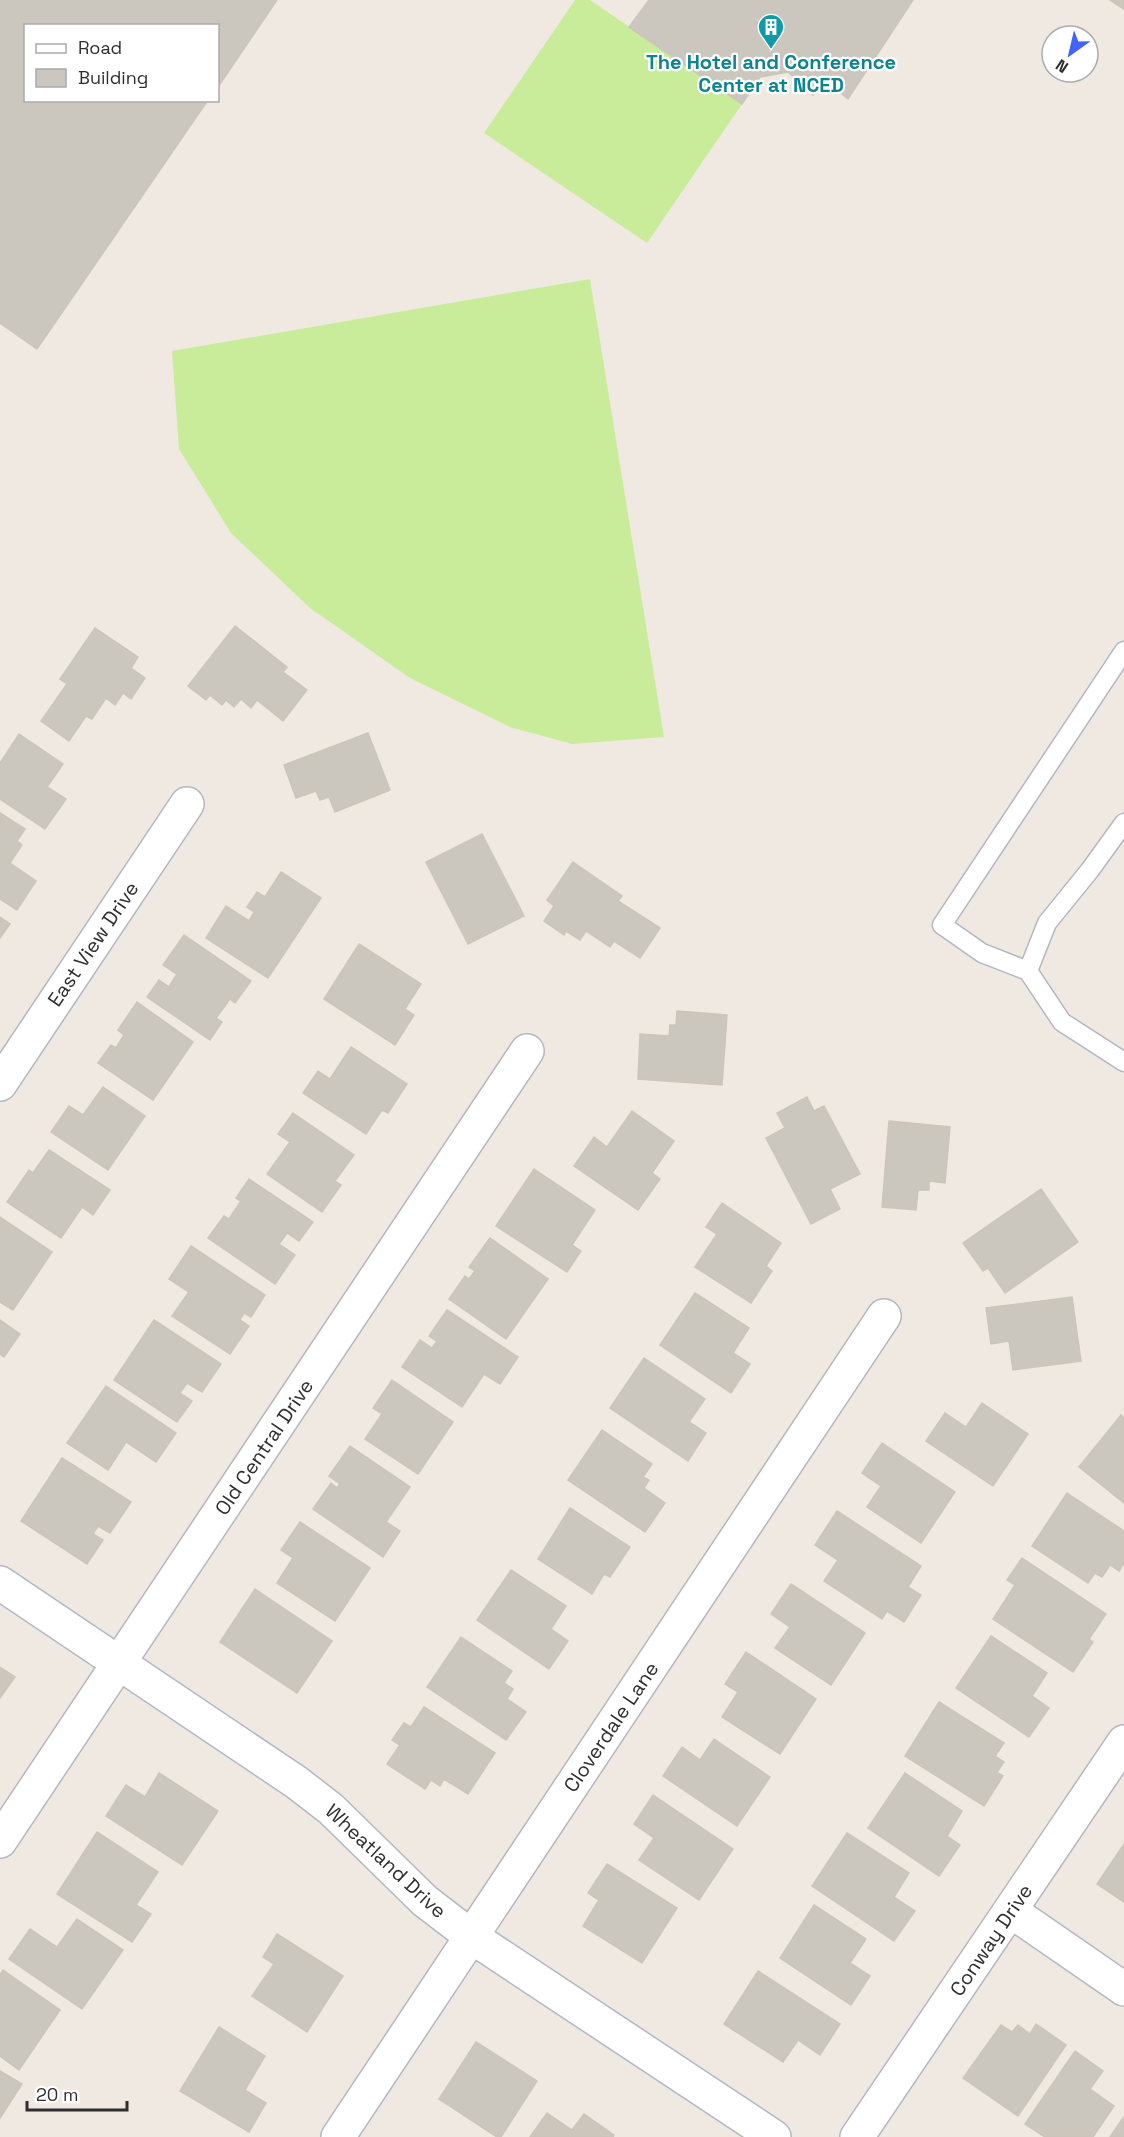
<svg xmlns="http://www.w3.org/2000/svg" width="1124" height="2137" font-family="'Space Grotesk',sans-serif">
<style>
.pitch{fill:#c9ec9a}
.building{fill:#cbc7bf;stroke:#cbc5ba;stroke-width:1.5}
.lines{fill:none;stroke-linecap:round;stroke-linejoin:round}
.service-casing{stroke:#b4b7c1;stroke-width:21}
.minor-casing{stroke:#b4b7c1;stroke-width:36}
.service{stroke:#fff;stroke-width:18}
.minor{stroke:#fff;stroke-width:33}
.labels{text-anchor:middle;stroke-width:4.5;stroke-linejoin:round;paint-order:stroke}
.culture-label{font-size:20px;font-weight:bold;fill:#0d838f;stroke:#fff}
.street-label{font-size:20px;fill:#2e2e2e;stroke:#fff}
</style>
<rect width="100%" height="100%" fill="#efe9e1"/>
<!-- pitch -->
<g class="pitch">
<polygon points="575,0 590,0 742,104 647,243 484,133"/>
<polygon points="590,279 664,737 572,744 510,727 410,678 310,608 231,533 179,449 172,351"/>
</g>
<!-- building -->
<g class="building">
<polygon points="0,0 277,0 218,87 218,26 26,26 26,100 208,100 37,349 0,323"/>
<polygon points="649,0 913,0 848,99 823,79 813,95 788,72 760,77 742,104 629,27"/>
<polygon points="1110,0 1124,0 1124,9"/>
<polygon points="235,626 287,667 283,672 307,690 283,721 257,700 251,708 241,699 234,707 226,700 222,705 210,695 206,700 188,686"/>
<polygon points="95,628 138,657 131,668 145,678 131,699 123,693 115,705 106,698 92,719 86,716 69,741 41,721 67,684 60,679"/>
<polygon points="368,733 390,790 335,812 329,797 320,800 316,791 296,798 284,765"/>
<polygon points="19,734 63,764 47,787 66,799 45,829 0,799 0,763"/>
<polygon points="0,813 25,829 17,841 22,845 10,863 36,881 17,910 0,899"/>
<polygon points="482,834 524,916 468,944 426,862"/>
<polygon points="573,862 622,896 618,901 660,928 640,958 614,941 610,947 586,931 580,940 566,931 564,935 544,921 554,906 547,900"/>
<polygon points="281,872 321,898 268,978 206,938 226,906 249,921 254,912 247,907 257,892 265,897"/>
<polygon points="0,917 10,924 0,938"/>
<polygon points="184,935 251,981 235,1003 230,999 216,1018 222,1022 210,1040 147,997 159,980 169,987 177,974 163,965"/>
<polygon points="359,944 421,984 405,1009 414,1015 395,1045 324,999"/>
<polygon points="137,1002 193,1042 153,1100 98,1063 111,1045 116,1048 124,1035 118,1030"/>
<polygon points="677,1011 727,1015 722,1085 638,1079 640,1034 669,1036 670,1025 676,1025"/>
<polygon points="351,1047 407,1084 388,1113 382,1110 366,1134 303,1093 318,1071 330,1079"/>
<polygon points="103,1087 145,1116 108,1170 51,1132 69,1106 83,1115"/>
<polygon points="807,1097 814,1111 824,1106 860,1174 830,1189 840,1209 811,1224 766,1138 785,1128 777,1113"/>
<polygon points="632,1111 674,1141 652,1173 660,1179 638,1210 574,1166 594,1137 607,1147"/>
<polygon points="293,1113 354,1155 335,1181 341,1185 322,1212 267,1174 290,1142 278,1134"/>
<polygon points="889,1121 950,1127 945,1183 929,1181 929,1190 918,1190 916,1210 882,1207"/>
<polygon points="49,1150 110,1190 93,1215 82,1207 61,1238 7,1202 29,1170 33,1173"/>
<polygon points="534,1169 595,1210 572,1245 581,1251 567,1272 496,1226"/>
<polygon points="249,1179 313,1222 299,1241 287,1233 279,1244 295,1255 275,1284 208,1238 224,1216 229,1219 241,1201 236,1198"/>
<polygon points="1041,1189 1078,1242 1005,1293 988,1268 983,1271 963,1243"/>
<polygon points="722,1203 781,1243 766,1266 772,1271 751,1303 695,1267 717,1234 706,1227"/>
<polygon points="0,1217 52,1252 13,1310 0,1302"/>
<polygon points="490,1238 548,1279 506,1339 449,1299 465,1276 469,1279 475,1271 469,1267"/>
<polygon points="191,1246 265,1295 251,1317 244,1313 240,1320 249,1326 230,1354 172,1316 189,1292 169,1279"/>
<polygon points="695,1293 749,1328 733,1353 750,1364 731,1393 660,1345"/>
<polygon points="1072,1297 1081,1361 1013,1370 1009,1341 991,1344 986,1308"/>
<polygon points="447,1310 518,1357 500,1384 484,1374 462,1407 402,1367 420,1340 432,1348 437,1341 429,1336"/>
<polygon points="0,1320 20,1334 4,1357 0,1354"/>
<polygon points="154,1320 221,1364 202,1392 187,1383 180,1393 192,1401 177,1422 114,1380"/>
<polygon points="644,1358 705,1399 689,1422 706,1433 688,1461 610,1408"/>
<polygon points="392,1380 453,1422 418,1474 365,1439 382,1414 373,1408"/>
<polygon points="106,1386 176,1433 156,1462 126,1442 108,1470 67,1443"/>
<polygon points="982,1403 1028,1434 993,1486 926,1441 945,1413 966,1427"/>
<polygon points="1121,1415 1124,1418 1124,1503 1079,1467"/>
<polygon points="602,1430 652,1464 643,1477 649,1480 644,1488 665,1503 645,1532 568,1480"/>
<polygon points="882,1443 955,1492 921,1543 867,1507 881,1486 862,1473"/>
<polygon points="350,1446 410,1487 386,1522 400,1531 383,1557 313,1509 331,1483 337,1488 340,1484 329,1476"/>
<polygon points="62,1458 131,1502 110,1533 98,1526 93,1534 103,1540 87,1564 21,1521"/>
<polygon points="1067,1493 1124,1531 1124,1563 1119,1571 1110,1565 1102,1577 1095,1573 1088,1583 1032,1546"/>
<polygon points="570,1508 630,1547 610,1577 604,1574 592,1594 538,1559"/>
<polygon points="837,1511 921,1566 908,1587 921,1595 904,1622 887,1611 882,1619 824,1581 838,1560 815,1545"/>
<polygon points="300,1522 370,1568 335,1621 277,1583 293,1558 281,1550"/>
<polygon points="1022,1558 1106,1614 1089,1639 1093,1642 1073,1672 993,1619 1015,1585 1007,1580"/>
<polygon points="511,1570 566,1606 551,1629 568,1641 549,1669 477,1620"/>
<polygon points="791,1584 865,1633 831,1685 775,1648 790,1627 771,1614"/>
<polygon points="255,1589 332,1641 297,1693 220,1642"/>
<polygon points="991,1636 1047,1673 1032,1696 1049,1708 1029,1737 956,1688"/>
<polygon points="461,1637 512,1671 504,1683 513,1689 507,1699 526,1712 506,1740 427,1687"/>
<polygon points="746,1652 816,1699 780,1754 722,1717 738,1692 725,1684"/>
<polygon points="0,1667 15,1677 0,1698"/>
<polygon points="939,1702 1004,1743 995,1756 1004,1762 997,1772 1003,1776 984,1806 905,1756"/>
<polygon points="424,1707 495,1753 468,1794 444,1779 440,1786 431,1780 425,1789 387,1764 400,1745 392,1740 404,1723 411,1727"/>
<polygon points="714,1739 770,1777 737,1826 663,1776 682,1747 700,1760"/>
<polygon points="159,1773 218,1811 182,1865 106,1816 126,1785 145,1797"/>
<polygon points="905,1773 962,1811 947,1836 960,1845 939,1876 868,1828"/>
<polygon points="653,1795 733,1849 699,1900 639,1860 654,1838 634,1824"/>
<polygon points="97,1832 158,1872 136,1905 151,1914 132,1942 57,1894"/>
<polygon points="847,1833 909,1873 894,1897 915,1911 894,1941 812,1886"/>
<polygon points="1124,1844 1124,1902 1097,1884"/>
<polygon points="607,1864 677,1908 642,1963 583,1926 599,1900 588,1893"/>
<polygon points="814,1905 866,1939 850,1963 870,1976 851,2005 780,1958"/>
<polygon points="77,1919 123,1950 82,2009 9,1959 30,1929 57,1947"/>
<polygon points="277,1934 343,1976 307,2032 252,1996 274,1964 263,1957"/>
<polygon points="3,1970 60,2010 19,2070 0,2056 0,1975"/>
<polygon points="758,1971 840,2024 820,2055 798,2040 783,2062 724,2024"/>
<polygon points="1036,2024 1066,2045 1018,2116 963,2078 1001,2025 1012,2032 1018,2025 1030,2034"/>
<polygon points="219,2027 265,2056 245,2090 266,2103 249,2132 180,2091"/>
<polygon points="476,2042 537,2081 501,2137 497,2137 439,2099"/>
<polygon points="1075,2051 1103,2071 1090,2089 1114,2106 1093,2137 1045,2137 1025,2124"/>
<polygon points="0,2071 22,2084 0,2118"/>
<polygon points="547,2113 572,2130 584,2114 614,2135 613,2137 530,2137"/>
<polygon points="1123,2118 1124,2137 1110,2137"/>
</g>
<g class="lines">
<!-- service casing -->
<g class="service-casing">
<g id="service">
<polyline points="1124,651 942,925 982,953 1028,971 1062,1022 1124,1062"/>
<polyline points="1028,971 1047,923 1090,870 1124,823"/>
</g>
</g>
<!-- minor casing -->
<g class="minor-casing">
<g id="minor">
<polyline points="0,1084 187,804"/>
<polyline points="0,1583 296,1782 331,1809 425,1901 472,1937 774,2137"/>
<polyline points="0,1841 527,1051"/>
<polyline points="1011,1911 1124,1989"/>
<polyline points="338,2137 884,1316"/>
<polyline points="857,2137 1124,1742"/>
</g>
</g>
<!-- service -->
<use href="#service" class="service"/>
<!-- minor -->
<use href="#minor" class="minor"/>
</g>
<!-- icons -->
<defs>
<g id="building-pin" transform="scale(1.35)"><path d="M0 17L-7.5 6A9.5 9.5 0 1 1 7.5 6Z" fill="#0f9aa8" stroke="#fff"/><path d="M-4-6H4V6H1V3H-1V6H-4ZM-2.5-4.3h1.7v1.8h-1.7ZM.8-4.3h1.7v1.8H.8ZM-2.5-1h1.7V.8h-1.7ZM.8-1h1.7V.8H.8Z" fill="#fff"/></g>
</defs>
<g fill-rule="evenodd">
<use href="#building-pin" x="771" y="27"/>
</g>
<g class="labels">
<!-- culture labels -->
<g class="culture-label">
<text x="771" y="69">The Hotel and Conference<tspan x="771" dy="23">Center at NCED</tspan></text>
</g>
<!-- street labels -->
<g class="street-label">
<text transform="translate(93 944) rotate(-56)" y="7">East View Drive</text>
<text transform="translate(264 1447) rotate(-56)" y="7">Old Central Drive</text>
<text transform="translate(611 1727) rotate(-56)" y="7">Cloverdale Lane</text>
<text transform="translate(386 1861) rotate(43)" y="7">Wheatland Drive</text>
<text transform="translate(991 1940) rotate(-56)" y="7">Conway Drive</text>
</g>
</g>
<!-- legend -->
<rect x="24" y="24" width="195" height="78" fill="#ffffff" stroke="#ababab" stroke-width="1.5"/>
<rect x="36" y="44" width="30" height="9" fill="#ffffff" stroke="#ababab" stroke-width="1.5"/>
<text x="78" y="54" font-size="18" fill="#2e2e2e">Road</text>
<rect x="36" y="69" width="30" height="18" fill="#cbc7bf" stroke="#ababab" stroke-width="1.5"/>
<text x="78" y="84" font-size="18" fill="#2e2e2e">Building</text>
<!-- north arrow -->
<g transform="translate(1070 54) rotate(214)"><circle r="28" fill="#ffffff" stroke="#ababab" stroke-width="1.5"/>
<path d="M0-4.5L10 22L0 15L-10 22Z" fill="#4264fb"/>
<text y="-9" font-size="16" font-weight="bold" text-anchor="middle" fill="#2e2e2e">N</text>
</g>
<!-- scale -->
<path d="M27 2101v9h100v-9" fill="none" stroke="#2e2e2e" stroke-width="3"/>
<text x="36" y="2101" font-size="18" fill="#2e2e2e" stroke="#ffffff" stroke-width="4.5" paint-order="stroke">20 m</text>
</svg>
